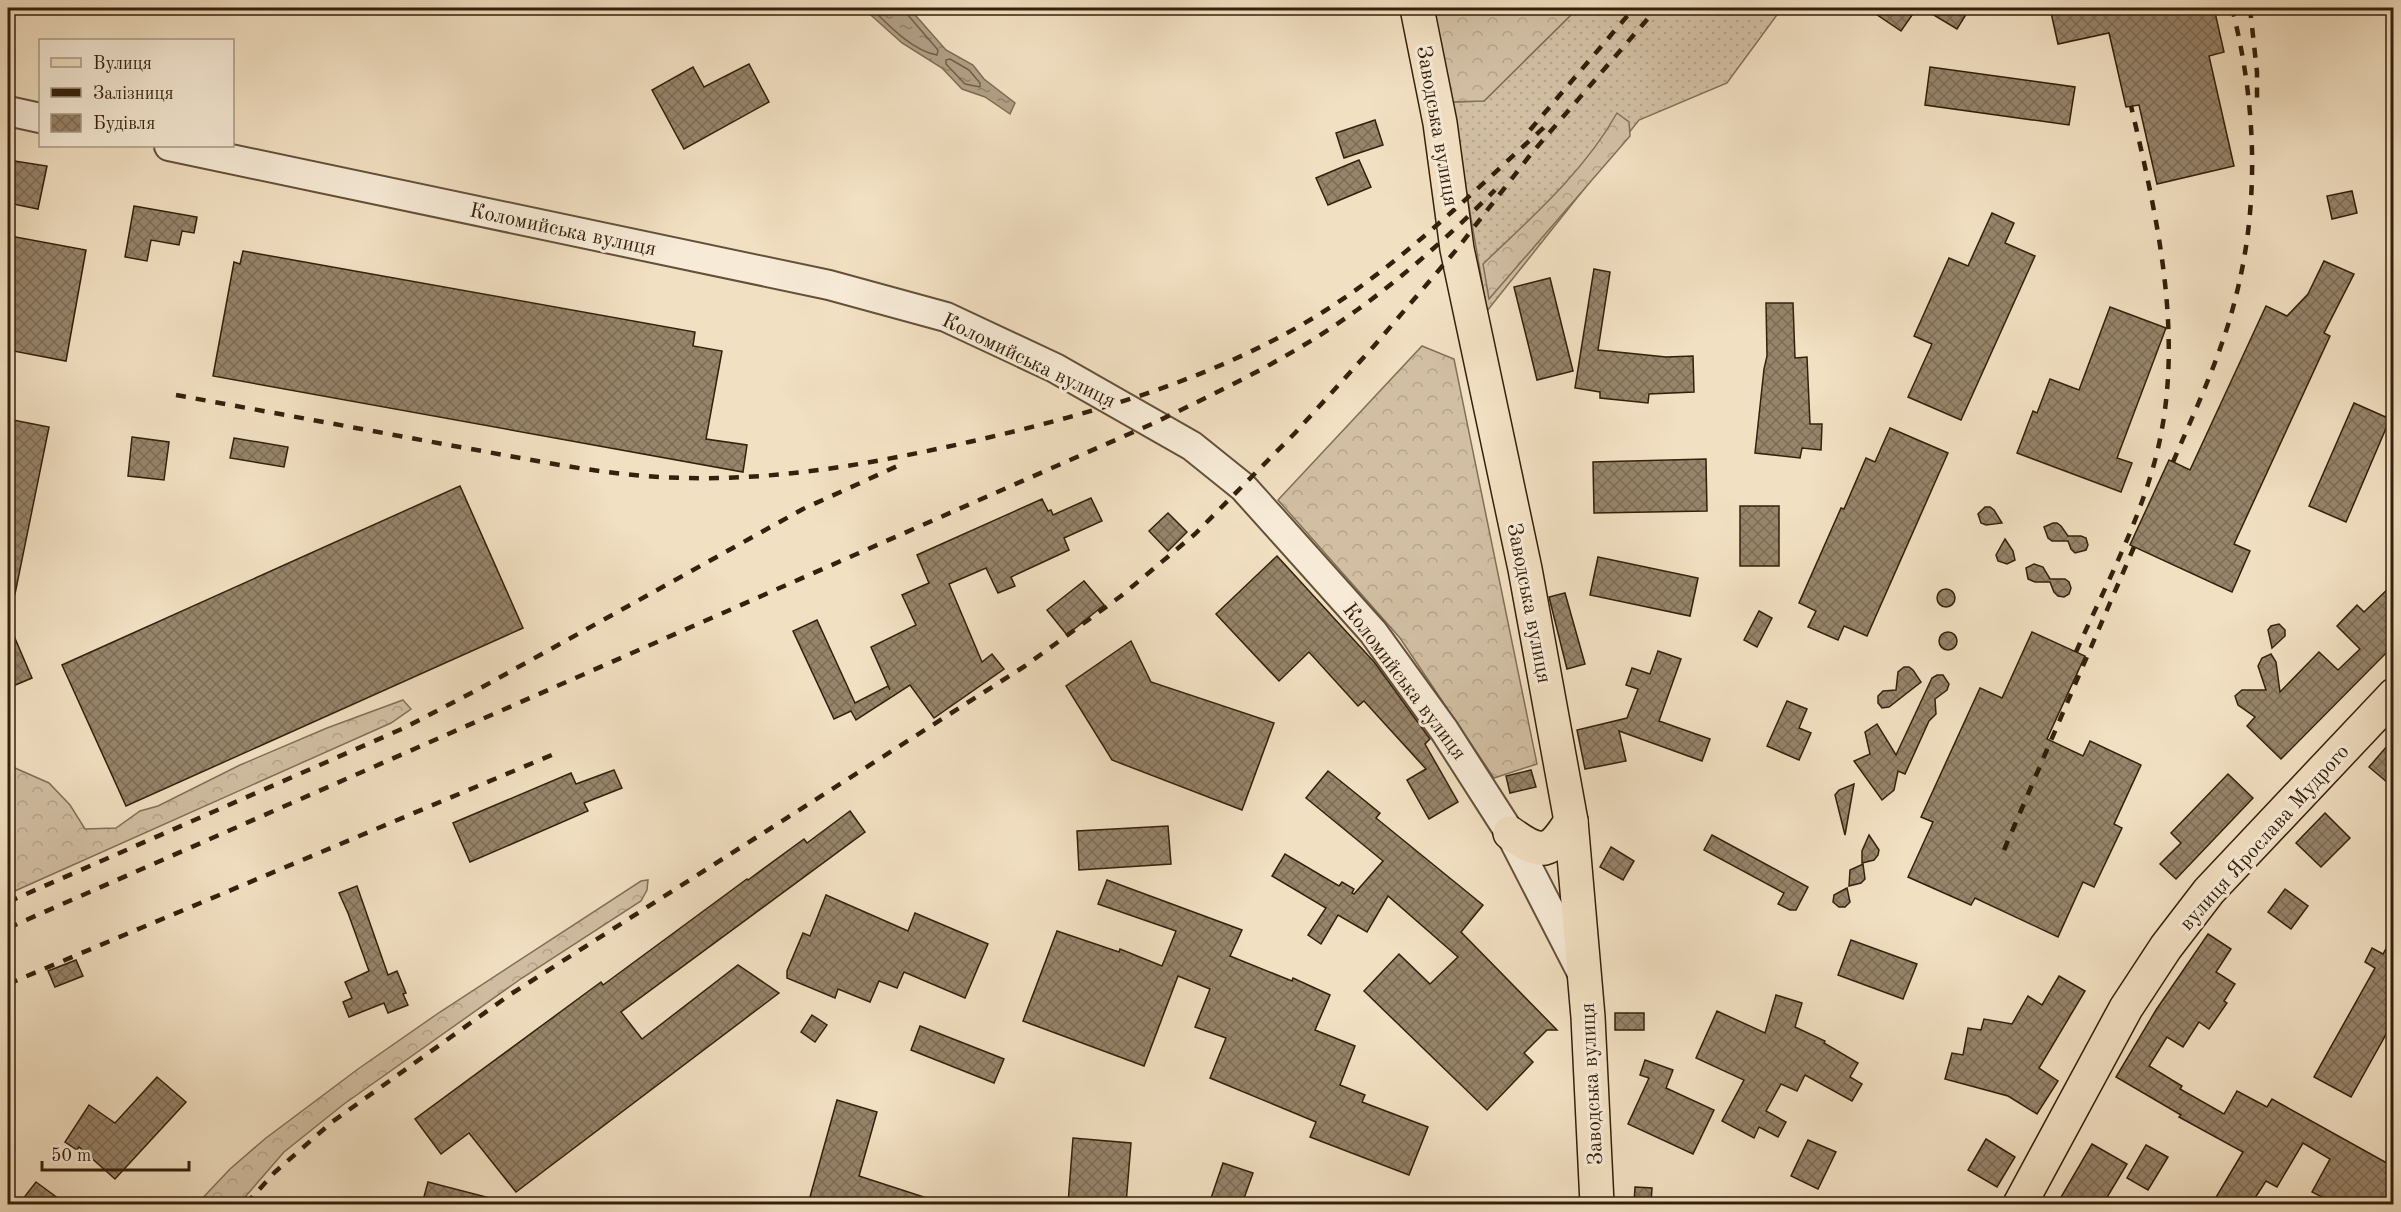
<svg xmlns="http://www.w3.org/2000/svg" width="2401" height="1212" font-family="'Old Standard TT',serif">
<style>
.grass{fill:url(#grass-dots);stroke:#837057;stroke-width:1.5}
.forest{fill:url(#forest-crowns);stroke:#837057;stroke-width:1.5}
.water{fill:url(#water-ripples);stroke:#7f6c54;stroke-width:1.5}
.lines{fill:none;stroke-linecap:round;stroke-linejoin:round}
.shore{stroke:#726048;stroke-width:1.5}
.building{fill:url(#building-cross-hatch);stroke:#34200b;stroke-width:1.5}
.minor-casing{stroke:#645039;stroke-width:32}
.major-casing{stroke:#34200b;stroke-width:36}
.minor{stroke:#f7ebd7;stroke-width:28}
.major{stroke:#f2e0c2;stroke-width:33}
.rail{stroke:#34200b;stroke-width:4.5;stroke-dasharray:10 10;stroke-linecap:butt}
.labels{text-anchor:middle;stroke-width:6;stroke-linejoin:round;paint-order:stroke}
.street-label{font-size:21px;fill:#34200b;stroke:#f7ebd7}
</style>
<defs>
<pattern id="grass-dots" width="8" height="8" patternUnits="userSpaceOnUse" patternTransform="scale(1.5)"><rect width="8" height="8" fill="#d2bfa3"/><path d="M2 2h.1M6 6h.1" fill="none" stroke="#b5a48b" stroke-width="1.8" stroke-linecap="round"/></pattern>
<pattern id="forest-crowns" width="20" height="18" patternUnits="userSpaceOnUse" patternTransform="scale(1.5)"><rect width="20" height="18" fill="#d2bfa3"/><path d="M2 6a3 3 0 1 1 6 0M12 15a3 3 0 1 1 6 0" fill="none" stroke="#b5a48b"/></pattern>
<pattern id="water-ripples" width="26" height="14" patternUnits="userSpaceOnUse" patternTransform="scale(1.5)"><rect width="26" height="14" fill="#b19f84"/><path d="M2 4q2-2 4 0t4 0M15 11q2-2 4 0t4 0" fill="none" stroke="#91816a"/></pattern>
<pattern id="building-cross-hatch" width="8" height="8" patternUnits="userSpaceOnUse" patternTransform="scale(1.5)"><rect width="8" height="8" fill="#97846a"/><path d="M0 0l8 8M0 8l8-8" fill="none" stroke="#7c6c55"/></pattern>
</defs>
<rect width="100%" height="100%" fill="#f2e0c2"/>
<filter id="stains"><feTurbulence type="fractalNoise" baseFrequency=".00333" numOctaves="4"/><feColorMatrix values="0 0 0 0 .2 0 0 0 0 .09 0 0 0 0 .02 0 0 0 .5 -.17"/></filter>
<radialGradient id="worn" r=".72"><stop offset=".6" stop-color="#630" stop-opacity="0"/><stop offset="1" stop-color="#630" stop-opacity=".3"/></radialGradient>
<!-- grass -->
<polygon class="grass" points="1578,8 1782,8 1727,83 1639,120 1487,311 1451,102 1484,101"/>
<!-- forest -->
<g class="forest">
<polygon points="1427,8 1578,8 1484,101 1451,102"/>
<path d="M1617,113L1629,122L1630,136L1489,299L1483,264C1531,218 1584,172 1617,113Z"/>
<polygon points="1422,346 1454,359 1537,764 1494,778 1400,638 1278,500"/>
<polygon points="403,700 411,709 391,723 8,894 8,765 49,783 70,805 85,829 116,828 140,811 158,806 240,765 327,728"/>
<polygon points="648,880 647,890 641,901 522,978 344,1104 284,1152 239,1204 197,1204 230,1169 266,1138 358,1069 440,1012 641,881"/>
</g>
<!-- water -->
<polygon class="water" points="863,8 909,8 946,50 973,65 984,79 1015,103 1010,114 985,97 962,89 942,68 902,43"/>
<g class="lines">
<!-- shore -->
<g class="shore">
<path d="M871,8C888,25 913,51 937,55L938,50L907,14L905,8"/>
<polygon points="950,59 969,70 980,83 980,87 965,84 946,64 946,60"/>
</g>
</g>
<!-- building -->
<g class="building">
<polygon points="1867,8 1917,8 1901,31"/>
<polygon points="1922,8 1970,8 1957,29"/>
<polygon points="2050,8 2214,8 2224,52 2209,56 2234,166 2157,184 2139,105 2126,107 2109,33 2058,44"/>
<polygon points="749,64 769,102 684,149 652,90 693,67 704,87"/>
<polygon points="1930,67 2075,87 2069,125 1925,105"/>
<polygon points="1375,120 1383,145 1344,158 1336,133"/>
<polygon points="8,160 47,166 38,209 8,203"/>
<polygon points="1359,160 1371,187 1328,205 1316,178"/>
<polygon points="2352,191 2357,213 2332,219 2327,196"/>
<polygon points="134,206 197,217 194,233 182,231 179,245 151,240 147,261 125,257"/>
<polygon points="1992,213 2014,223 2005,243 2035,256 1961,420 1908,397 1932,344 1914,336 1949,258 1968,266"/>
<polygon points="10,236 86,250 66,361 8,350 8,248"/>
<polygon points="243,251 695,332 693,346 722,351 706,439 747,445 743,472 213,376 234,262 240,264"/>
<polygon points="2324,261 2354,274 2324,333 2330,336 2234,544 2250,551 2232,592 2130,545 2169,460 2190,470 2266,306 2287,316 2308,294"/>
<polygon points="1594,269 1610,272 1598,350 1666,357 1693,356 1694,392 1649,394 1648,403 1600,398 1600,392 1575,388"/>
<polygon points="1550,278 1573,371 1537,380 1514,287"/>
<polygon points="1766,303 1793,303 1795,358 1807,357 1810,424 1822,424 1821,450 1802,448 1800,458 1755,453 1764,369 1767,356"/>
<polygon points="2110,307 2166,328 2117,458 2132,463 2121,492 2017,453 2033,411 2037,413 2050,379 2079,390"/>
<polygon points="2354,403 2390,419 2346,522 2309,506"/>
<polygon points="8,419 49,427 15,594 8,593"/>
<polygon points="1890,428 1948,453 1867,636 1844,626 1838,640 1808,627 1816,611 1799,603 1841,508 1844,509 1866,458 1875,462"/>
<polygon points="132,437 169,442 164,480 128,476"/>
<polygon points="234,438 288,447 284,467 230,458"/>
<polygon points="1706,459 1707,511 1594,513 1593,462"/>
<polygon points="460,486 523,628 126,806 62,665"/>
<polygon points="1091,498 1102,521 1064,538 1069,550 1011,577 1015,586 998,593 986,568 949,584 982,662 992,654 1004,669 934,718 910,685 856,720 851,711 834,719 793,631 817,620 855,703 888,686 890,690 871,647 916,625 902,595 929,583 917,555 1042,499 1048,511 1051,510 1053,515"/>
<rect x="1740" y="506" width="39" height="60"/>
<polygon points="1985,507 1990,507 1994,510 2002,523 1986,525 1981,523 1978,514"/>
<polygon points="1168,513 1187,532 1168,551 1149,531"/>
<polygon points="2053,523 2057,523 2061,526 2068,536 2081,536 2086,538 2088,545 2086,550 2075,553 2071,549 2068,541 2052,541 2048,538 2044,527"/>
<polygon points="2005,539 2013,551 2015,560 2007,564 1998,561 1996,555"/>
<polygon points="1277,556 1375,663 1430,739 1425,744 1458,802 1429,819 1407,780 1426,769 1364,701 1358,706 1309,652 1279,681 1216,614"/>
<polygon points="1598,557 1698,578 1690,616 1590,595"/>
<polygon points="2034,564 2043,567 2050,579 2065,579 2069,582 2071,588 2069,594 2064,597 2058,596 2054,592 2050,582 2035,582 2028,579 2026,568"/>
<polygon points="1084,581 1104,605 1067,635 1047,610"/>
<polygon points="2394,583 2394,645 2281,759 2247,726 2255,717 2238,705 2235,696 2242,690 2266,690 2258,666 2262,658 2271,654 2276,662 2280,692 2319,652 2338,670 2360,649 2337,626 2357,605 2364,612"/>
<circle cx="1946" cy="598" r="9"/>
<polygon points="1565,593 1585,664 1567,669 1549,597"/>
<polygon points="1759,611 1772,618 1757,647 1744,640"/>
<polygon points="8,622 32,678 8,688"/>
<polygon points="2279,624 2285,630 2285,636 2272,648 2268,630 2271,626"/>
<polygon points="2032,632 2085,656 2047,739 2083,756 2090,741 2141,765 2114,824 2122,828 2094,887 2083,882 2058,937 1975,898 1971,905 1908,877 1933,822 1921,817 1980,688 2002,698"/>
<circle cx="1948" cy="641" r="9"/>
<polygon points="1131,641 1151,682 1274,723 1242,810 1112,760 1066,686"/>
<polygon points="1658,651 1681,659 1659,721 1710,739 1702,761 1619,731 1626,761 1585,769 1577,730 1627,718 1638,689 1626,685 1632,668 1650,674"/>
<polygon points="1904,667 1909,667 1913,670 1921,682 1889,707 1882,708 1878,703 1878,696 1883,691 1896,690 1898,672"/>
<polygon points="1937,675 1943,675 1949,684 1947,690 1935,699 1936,714 1929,721 1905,774 1898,771 1894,790 1882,800 1854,761 1870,754 1865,732 1877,724 1896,755 1932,678"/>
<polygon points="1787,701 1807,709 1799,728 1811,733 1799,760 1767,746"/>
<polygon points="2394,738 2394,788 2369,767"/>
<polygon points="614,770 622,788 584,803 588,811 470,862 453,823 571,773 576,784"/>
<polygon points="1531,770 1536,787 1510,793 1506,776"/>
<polygon points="1328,771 1380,813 1376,818 1483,905 1461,932 1557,1030 1547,1030 1524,1053 1533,1062 1487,1110 1364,991 1399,954 1430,984 1458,957 1388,896 1367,932 1338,915 1321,944 1308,935 1326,908 1272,876 1285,854 1339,886 1342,882 1354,889 1352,893 1354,894 1383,861 1306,798"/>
<polygon points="2228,774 2253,798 2176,879 2160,864 2181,843 2171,833"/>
<polygon points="1854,784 1845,835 1835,795 1839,790"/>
<polygon points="850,811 865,832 621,1012 642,1039 738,965 779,993 516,1192 469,1133 441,1154 415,1119 601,982 603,985 747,879 748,880 804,839 807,843"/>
<polygon points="2325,813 2350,838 2321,867 2296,843"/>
<polygon points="1168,826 1171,864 1079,870 1077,831"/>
<polygon points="1712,835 1808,887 1796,910 1790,910 1778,904 1784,893 1704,850"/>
<polygon points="1869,835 1879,850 1878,855 1874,860 1862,863 1862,851"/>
<polygon points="1611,847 1634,861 1623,880 1600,867"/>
<polygon points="1863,864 1865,879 1861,883 1849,886 1850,870"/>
<polygon points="1107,880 1242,930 1230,956 1292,981 1293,978 1330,995 1315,1030 1355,1046 1340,1085 1365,1095 1362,1102 1428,1127 1409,1175 1310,1137 1316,1122 1210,1078 1226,1038 1195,1027 1210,989 1178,976 1144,1066 1023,1021 1057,931 1119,952 1120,949 1162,966 1176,931 1098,904"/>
<polygon points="357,886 388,975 397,971 406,993 403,994 408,1005 388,1013 384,1003 349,1017 343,1002 352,998 345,982 369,971 348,913 339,893"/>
<polygon points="1847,888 1850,902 1845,907 1839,907 1833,902 1834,895"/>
<polygon points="2285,889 2308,906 2291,929 2268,912"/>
<polygon points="826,895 908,931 915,913 988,944 965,998 904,972 897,988 879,981 870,1002 838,989 835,998 787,978 787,971 803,933 810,936"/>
<polygon points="2208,934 2231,949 2216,972 2235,984 2224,1001 2227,1003 2209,1029 2199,1022 2183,1047 2167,1037 2149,1066 2182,1086 2180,1089 2224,1114 2237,1091 2267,1107 2272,1099 2394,1167 2394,1204 2336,1204 2312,1192 2330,1159 2303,1143 2277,1187 2266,1181 2251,1204 2212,1204 2243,1152 2179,1117 2181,1115 2116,1077 2156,1010"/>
<polygon points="2394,934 2394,1020 2351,1097 2314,1077 2375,968 2365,962 2372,948 2383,954"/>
<polygon points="1851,940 1917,964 1903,999 1838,975"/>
<polygon points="76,960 83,976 55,987 48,971"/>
<polygon points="2059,976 2085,991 2039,1068 2058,1081 2037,1114 2008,1096 1945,1079 1952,1053 1963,1055 1968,1028 1981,1030 1984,1019 2012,1024 2028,996 2042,1005"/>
<polygon points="1776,995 1802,1003 1795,1027 1825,1041 1824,1043 1858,1063 1850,1077 1862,1084 1852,1101 1805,1075 1797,1091 1781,1084 1766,1111 1786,1122 1778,1137 1759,1127 1754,1138 1722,1121 1744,1080 1696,1058 1717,1011 1765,1033"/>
<rect x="1615" y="1013" width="29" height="17"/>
<polygon points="812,1015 827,1025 815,1042 801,1032"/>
<polygon points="920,1026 1004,1059 994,1083 911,1050"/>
<polygon points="1645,1060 1673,1070 1666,1088 1714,1110 1693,1154 1628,1124 1649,1078 1640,1075"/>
<polygon points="157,1077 186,1102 115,1179 79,1147 77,1150 65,1142 89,1105 115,1123"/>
<polygon points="837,1100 877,1112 859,1176 936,1201 935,1204 808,1204"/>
<polygon points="1073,1138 1131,1143 1126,1204 1068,1204"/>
<polygon points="1986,1139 2015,1157 1997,1187 1968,1170"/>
<polygon points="1808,1140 1836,1152 1818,1189 1791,1176"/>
<polygon points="2092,1144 2127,1164 2103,1204 2057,1204"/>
<polygon points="2146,1145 2168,1157 2148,1190 2127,1178"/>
<polygon points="1223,1163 1253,1173 1242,1204 1209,1204"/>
<polygon points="36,1182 66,1204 19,1204"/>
<polygon points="428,1182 494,1199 494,1204 422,1204"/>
<polygon points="1635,1187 1652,1188 1651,1203 1634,1203"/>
</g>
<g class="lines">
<!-- minor casing -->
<g class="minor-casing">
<g id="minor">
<polyline points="8,111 40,118"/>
<polyline points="169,146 829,285 946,317 1055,368 1192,446 1243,487 1373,632 1444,730 1510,833 1582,973"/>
</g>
</g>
<!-- major casing -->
<g class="major-casing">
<g id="major">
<polyline points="1417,8 1440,123 1457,249 1525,569 1571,821 1588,1017 1597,1204"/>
<path d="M1510,833C1542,856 1550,854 1571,821"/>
<polyline points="2020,1204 2126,1008 2166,947 2209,891 2394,695"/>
</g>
</g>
<!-- minor -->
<use href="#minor" class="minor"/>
<!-- major -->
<use href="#major" class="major"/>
<!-- rail -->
<g class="rail">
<polyline points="2250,8 2257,72 2257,106"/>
<polyline points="1530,130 1634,8"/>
<path d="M176,395C269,412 362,429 454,446C523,458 591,473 660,477C767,483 866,465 969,442C1092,414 1216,379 1323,312C1407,259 1478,187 1551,121"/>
<path d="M2173,462C2196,408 2222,354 2236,296C2260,202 2256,101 2232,8"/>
<path d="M2076,652C2102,593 2134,533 2152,471C2188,350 2159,225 2131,106"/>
<polyline points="2004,850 2134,547"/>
<polyline points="8,902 404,728 477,690 803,509 904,463"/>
<path d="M8,928L1154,423C1224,389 1294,356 1357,310C1406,275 1452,233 1495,190"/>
<polyline points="8,984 554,754"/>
<polyline points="246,1204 275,1172 332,1122 511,994 1025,666 1121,596 1195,534 1295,433 1374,346 1457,249 1531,154 1657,8"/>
</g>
</g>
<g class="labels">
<!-- street labels -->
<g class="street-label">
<text transform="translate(1438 126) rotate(80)" y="7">Заводська вулиця</text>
<text transform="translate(563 229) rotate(12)" y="7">Коломийська вулиця</text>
<text transform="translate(1029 360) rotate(26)" y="7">Коломийська вулиця</text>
<text transform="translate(1530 603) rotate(79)" y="7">Заводська вулиця</text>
<text transform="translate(1405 681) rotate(53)" y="7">Коломийська вулиця</text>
<text transform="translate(2264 837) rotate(-48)" y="7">вулиця Ярослава Мудрого</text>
<text transform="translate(1591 1084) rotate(-93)" y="7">Заводська вулиця</text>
</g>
</g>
<!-- margin -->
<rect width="2401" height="1212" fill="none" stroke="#f2e0c2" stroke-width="30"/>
<rect x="9" y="9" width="2383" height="1194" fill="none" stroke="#34200b" stroke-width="3"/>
<rect x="15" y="15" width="2371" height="1182" fill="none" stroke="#34200b" stroke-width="1.5"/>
<!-- legend -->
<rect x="39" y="39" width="195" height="108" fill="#f7ebd7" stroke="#a99a85" stroke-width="1.5"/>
<rect x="51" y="58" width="30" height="9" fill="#f2e0c2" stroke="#a99a85" stroke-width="1.5"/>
<text x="93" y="69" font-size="18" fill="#34200b">Вулиця</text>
<rect x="51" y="88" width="30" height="9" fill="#34200b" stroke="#a99a85" stroke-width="1.5"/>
<text x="93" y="99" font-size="18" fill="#34200b">Залізниця</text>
<rect x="51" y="114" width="30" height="18" fill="url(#building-cross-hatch)" stroke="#a99a85" stroke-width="1.5"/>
<text x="93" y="129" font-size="18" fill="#34200b">Будівля</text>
<!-- scale -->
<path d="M42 1161v9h147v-9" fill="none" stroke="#34200b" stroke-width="3"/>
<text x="51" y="1161" font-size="18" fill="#34200b" stroke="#f7ebd7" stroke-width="4.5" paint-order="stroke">50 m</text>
<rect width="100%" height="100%" filter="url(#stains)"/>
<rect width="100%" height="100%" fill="url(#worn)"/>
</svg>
